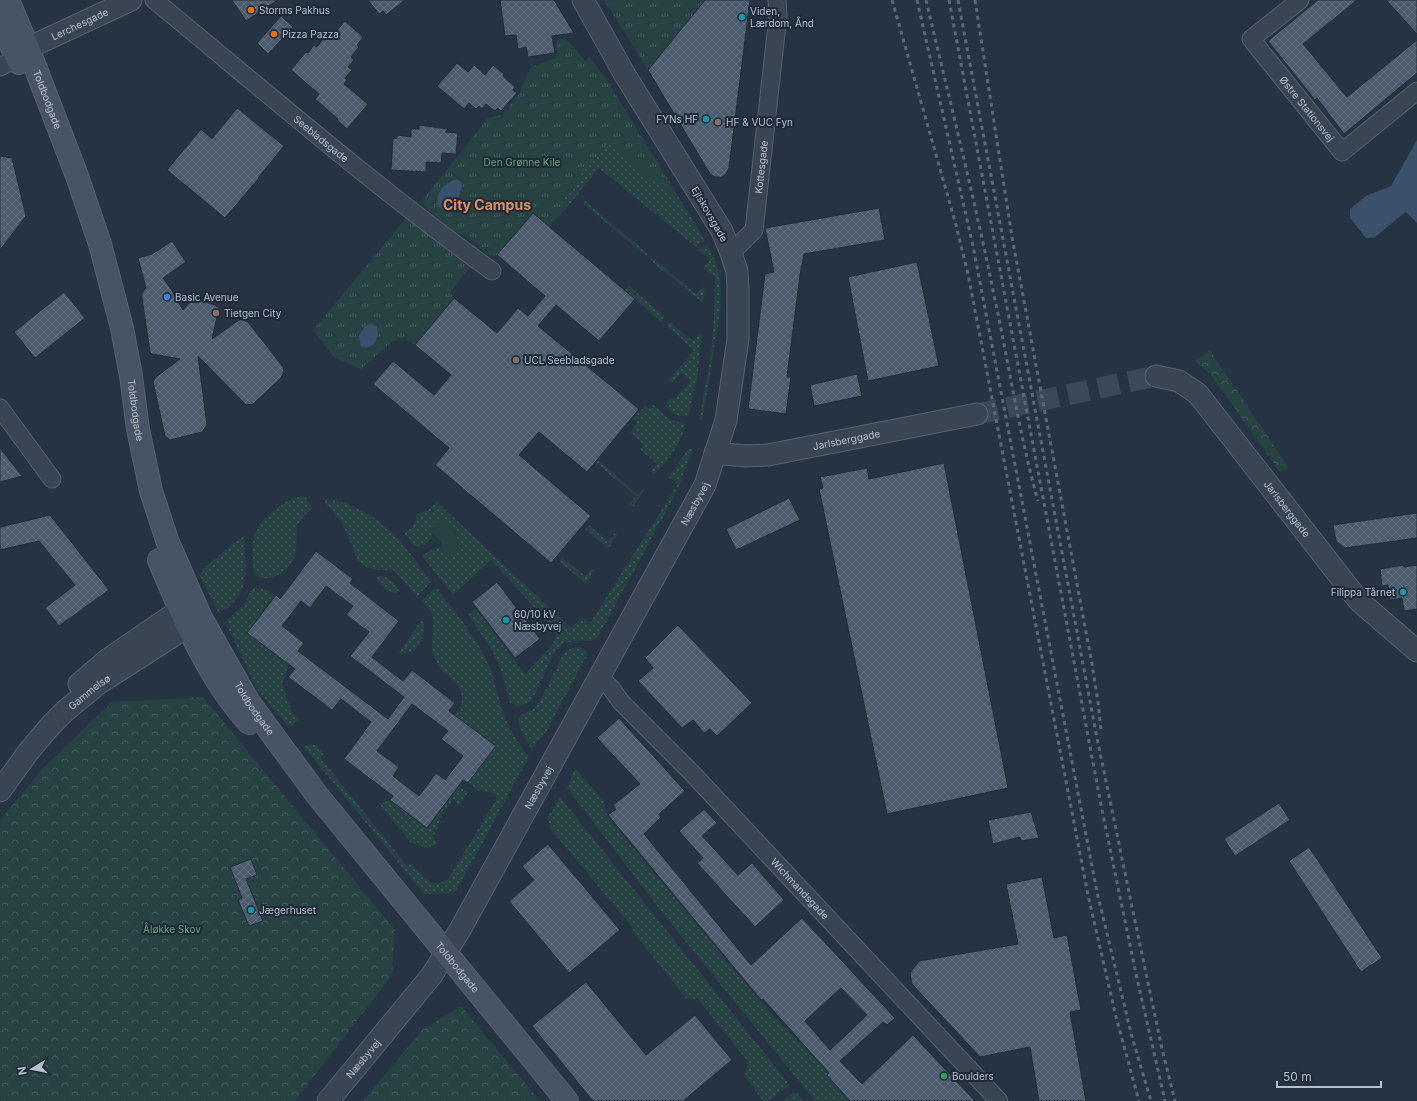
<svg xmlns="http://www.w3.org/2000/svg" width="1417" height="1101" font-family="Inter,sans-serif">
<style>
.grass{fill:url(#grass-dots)}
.forest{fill:url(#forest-crowns)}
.park{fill:url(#park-tufts)}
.garden{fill:#274243}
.water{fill:#3a516c}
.building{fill:url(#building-cross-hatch);stroke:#202c39;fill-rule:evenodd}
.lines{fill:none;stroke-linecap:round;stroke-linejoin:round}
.tertiary-tunnel{stroke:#3b4858;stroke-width:21;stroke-dasharray:21 10;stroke-linecap:butt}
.minor-casing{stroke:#57636f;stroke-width:19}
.tertiary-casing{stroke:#57636f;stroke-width:23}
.secondary-casing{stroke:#57636f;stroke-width:24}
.minor{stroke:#394552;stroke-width:17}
.tertiary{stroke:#394552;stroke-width:21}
.secondary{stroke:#475465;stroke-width:22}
.rail{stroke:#5b6979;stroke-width:3;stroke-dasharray:4 4;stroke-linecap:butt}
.food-dot{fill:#e8710a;stroke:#1e2a37;stroke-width:1.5}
.culture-dot{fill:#0f9aa8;stroke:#1e2a37;stroke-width:1.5}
.education-dot{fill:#8d6e63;stroke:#1e2a37;stroke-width:1.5}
.shop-dot{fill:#3f7fe0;stroke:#1e2a37;stroke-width:1.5}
.leisure-dot{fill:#2e9e5b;stroke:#1e2a37;stroke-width:1.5}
.labels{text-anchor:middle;stroke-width:4;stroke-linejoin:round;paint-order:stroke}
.poi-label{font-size:10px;fill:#b6c0cc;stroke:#1e2a37;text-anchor:start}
.street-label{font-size:10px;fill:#b6c0cc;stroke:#1e2a37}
.park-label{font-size:10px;fill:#6c9e75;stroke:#1e2a37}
.district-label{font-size:14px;font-weight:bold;fill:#db9162;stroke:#1e2a37}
</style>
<defs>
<pattern id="grass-dots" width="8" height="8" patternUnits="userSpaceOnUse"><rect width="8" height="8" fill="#274243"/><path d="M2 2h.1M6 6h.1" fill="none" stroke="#445c5d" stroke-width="1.8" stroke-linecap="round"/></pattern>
<pattern id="forest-crowns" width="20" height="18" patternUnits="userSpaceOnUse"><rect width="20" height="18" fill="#274243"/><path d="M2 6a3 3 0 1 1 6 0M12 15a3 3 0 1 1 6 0" fill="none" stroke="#445c5d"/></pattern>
<pattern id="park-tufts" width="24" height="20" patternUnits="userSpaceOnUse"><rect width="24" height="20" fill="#274243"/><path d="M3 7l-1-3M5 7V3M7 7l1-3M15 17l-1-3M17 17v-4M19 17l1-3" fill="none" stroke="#445c5d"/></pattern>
<pattern id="building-cross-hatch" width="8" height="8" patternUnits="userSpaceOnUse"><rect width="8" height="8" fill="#4b5a6c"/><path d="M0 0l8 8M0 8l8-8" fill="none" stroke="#637080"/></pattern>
</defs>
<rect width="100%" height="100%" fill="#253343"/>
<!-- grass -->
<g class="grass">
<polygon points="612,88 705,240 696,247 599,168 564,211 536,174"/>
<polygon points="585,201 648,254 646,256 583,203"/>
<path d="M707,244C729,282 720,313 713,354C710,376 706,398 702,420H699L711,356L714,319L715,277L703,268L710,260L698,250Z"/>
<polygon points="653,258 696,294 703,287 705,289 704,300 702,302 650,260"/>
<polygon points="629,286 665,317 661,322 625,290"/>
<polygon points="670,322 693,341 700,333 702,335 697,379 688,417 675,415 665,406 671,398 674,400 690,381 681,372 673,383 669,380 694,350 667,326"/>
<path d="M652,404L671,420L686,424C680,444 669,461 654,475L651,471L657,464L640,449L644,445L630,432L637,423L633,419L645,406L649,409Z"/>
<polygon points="689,448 693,449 676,493 598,637 591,641 574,641 563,643 553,655 533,699 526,704 517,706 510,703 501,671 493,652 468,615 476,609 525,674 553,644 556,634 537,610 491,560 453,595 422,556 432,549 441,547 442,552 456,533 441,520 438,519 430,532 433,535 426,545 414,546 404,533 413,527 417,515 431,508 436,501 571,628 582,617 590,623 678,484 669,477"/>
<polygon points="598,460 638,495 645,487 646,488 633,507 629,505 636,496 596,463"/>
<path d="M300,496H305L312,508C307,513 301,518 298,525C295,535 298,546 295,556C289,572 271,583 255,576C252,560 249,539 260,524C263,520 269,515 273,511C281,504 290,499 300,496Z"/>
<path d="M326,499C348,501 372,514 388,529C405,544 418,564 431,582L417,597L394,571L371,569L363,565L358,560L342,523L325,502Z"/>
<polygon points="589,525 608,541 615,533 617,535 608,549 585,529"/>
<path d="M245,536C243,550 247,563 245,577C244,592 233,608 218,612L200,576L203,569L237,540Z"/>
<polygon points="562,557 585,576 592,568 594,570 586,584 559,561"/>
<path d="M378,576C388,576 394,581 399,590L397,593L388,592C385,587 380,585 377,579Z"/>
<path d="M436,587C455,612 477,637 489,666C493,674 495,683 497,692C503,716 513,738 529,757L455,893L424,894L304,747L308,745H317L324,755L320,757L407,866L411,863C422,875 431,891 448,879L496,800V794L479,791L468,783L495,746L454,715C460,708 464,702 461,692C458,682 448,677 441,669C438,667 436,662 435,659C427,641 438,622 430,610C428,607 424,604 421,601Z"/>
<polygon points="254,588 265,589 275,595 247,633 289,665 282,683 292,713 300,719 289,728 257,689 225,622 243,605 251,590"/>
<path d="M421,621L424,623C425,633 422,647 411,652C409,653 405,653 402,654L399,652Z"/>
<polygon points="576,647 582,647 588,654 546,732 532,749 521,730 518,720 521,715 535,708 540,701 563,654 570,649"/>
<polygon points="575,768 604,801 607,816 761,1002 825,1069 851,1101 815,1101 661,911 567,788"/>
<polygon points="459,786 468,792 460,805 458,806 454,799 450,801 451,803 447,806 448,808 444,811 445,813 441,815 443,817 439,819 441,822 437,825 438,828 434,830 436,833 432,835 438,844 429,847 424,847 411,843 379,804 390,800 427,828"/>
<polygon points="560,797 790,1085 768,1101 763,1101 745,1076 748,1062 698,999 686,998 633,932 632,927 550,828 548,817"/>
<polygon points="792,1093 798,1094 804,1101 783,1101"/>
</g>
<!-- forest -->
<g class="forest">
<polygon points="1210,350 1289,468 1280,472 1211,375 1195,361"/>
<polygon points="203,697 395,930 392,975 295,1101 0,1101 0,820 42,769 112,702"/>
<polygon points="461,1006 540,1101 363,1101 422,1030"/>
</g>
<!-- park -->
<g class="park">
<polygon points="604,0 705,0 648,70"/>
<polygon points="565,38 585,60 590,57 609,83 683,206 608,143 560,199 567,206 550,227 533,213 497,255 490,256 466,235 448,230 421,202 488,118 502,115 519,94 531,67 558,57 556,41"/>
<polygon points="407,217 419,228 422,226 452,251 470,267 450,293 454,298 415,345 404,337 393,341 361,369 334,357 313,330"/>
</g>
<!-- garden -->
<path class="garden" d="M438,519C451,522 466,545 455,555C436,557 445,550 440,541C438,538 433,535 430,532C429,526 433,521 438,519Z"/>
<!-- water -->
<g class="water">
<polygon points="1417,140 1417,223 1406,212 1403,214 1374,238 1366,238 1350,218 1350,209 1366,196 1391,186"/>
<path d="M456,179L461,182C462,190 460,196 455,202C439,224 425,191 456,179Z"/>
<path d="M372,324L377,326C379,338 375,350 361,347L359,336L365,326Z"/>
</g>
<!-- building -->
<g class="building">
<polygon points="232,0 278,0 246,21"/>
<polygon points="368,0 405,0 386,15 383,11 379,14"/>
<polygon points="500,0 554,0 574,33 552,36 555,53 528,57 526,47 518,49 516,35 505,36"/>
<polygon points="705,0 750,0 729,168 726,174 722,177 715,177 710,174 648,70"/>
<polygon points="1318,0 1357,0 1303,44 1347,97 1417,40 1417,73 1344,134 1317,98 1315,100 1268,41"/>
<polygon points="1386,0 1417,0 1417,34"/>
<polygon points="281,16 293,27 268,54 257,43"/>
<polygon points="345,21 363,37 357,45 359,47 351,57 354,60 348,67 352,70 345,78 347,80 344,84 368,104 347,129 337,120 338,119 315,99 319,94 291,70 306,52 308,53 314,45 317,47 323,39 325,40 332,32 334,34"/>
<polygon points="457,63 468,72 474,65 485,75 493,65 504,74 503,76 515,87 513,90 517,93 501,111 498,108 495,111 486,104 482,109 479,106 476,109 469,103 464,109 437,86"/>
<polygon points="237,108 284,146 258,178 259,178 225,218 167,170 201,129 212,139"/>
<polygon points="419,125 448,129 445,132 458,133 456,154 442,153 441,163 426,162 426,172 391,170 393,138 397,139 397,135 411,137 411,129 419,129"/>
<polygon points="0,156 12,158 26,216 0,250"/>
<polygon points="879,208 885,240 804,254 800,275 787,377 791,377 786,414 748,409 765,274 774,272 765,228"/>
<polygon points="533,213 635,299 599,341 556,305 538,326 639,409 587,472 539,432 519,455 591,516 551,563 435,465 449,448 373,384 393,361 434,395 451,375 415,345 454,298 497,333 518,308 528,316 545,296 497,255"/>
<polygon points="172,241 186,262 163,278 171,289 183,310 193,298 215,305 219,308 212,339 239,320 243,320 248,322 283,367 284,371 281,378 253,404 246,405 198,356 207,425 202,432 170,440 165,436 153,382 156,377 180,359 152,354 150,352 142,298 142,293 146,288 138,258 152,254"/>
<polygon points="917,262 939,366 868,381 848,277"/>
<polygon points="64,292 85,318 35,358 14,332"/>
<polygon points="857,374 862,396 814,406 810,385"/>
<polygon points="0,448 22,476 0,482"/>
<polygon points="944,463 1008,788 887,814 819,489 823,488 820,477 867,468 869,479"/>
<polygon points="789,498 800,520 736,550 726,529"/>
<polygon points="1417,513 1417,538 1345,548 1336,541 1333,525"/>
<polygon points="50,515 109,590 59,626 45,608 75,585 39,541 0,550 0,527"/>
<path d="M316,551L353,579L350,583L399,621L372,657L403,681L412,670L455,703L449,711L496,746L468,783L463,780L427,828L390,800L393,796L344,759L371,722L341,699L332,710L288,677L295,669L247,633L276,595L280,599ZM326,586L353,606L346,615L369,632L350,656L404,697L388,719L298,651L304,643L282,626L301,601L310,608ZM412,704L448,731L441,739L463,756L445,780L436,773L419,796L393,776L399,767L377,751Z"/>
<polygon points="1404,565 1404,567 1417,565 1417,609 1404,611 1402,598 1390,600 1388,585 1382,586 1380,569"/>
<polygon points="497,582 540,639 515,658 472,602"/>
<polygon points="678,625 752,703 717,736 710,729 704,733 693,720 682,728 638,681 653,668 645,658"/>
<path d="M619,718L685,791L659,814L661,817L644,834L751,965L802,918L895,1018L887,1025L883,1022L840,1061L862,1084L913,1035L975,1101H850L827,1075L829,1073L763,999L761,1000L608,815L616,809L613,805L640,784L597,738ZM841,988L867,1015L830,1050L805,1021Z"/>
<polygon points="1279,803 1290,820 1235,856 1224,839"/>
<polygon points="704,809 717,823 702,836 738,875 752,863 784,900 755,927 697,863 703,858 679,831"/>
<polygon points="1031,812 1039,838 1021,841 1020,837 993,844 988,820"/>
<polygon points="548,844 620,930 569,973 509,901 534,880 522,866"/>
<polygon points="1309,847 1382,958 1361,972 1289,861"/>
<polygon points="251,859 257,875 246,879 263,921 249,926 238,900 242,898 230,867"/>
<polygon points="1042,877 1054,938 1067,935 1081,1010 1070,1012 1086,1101 1039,1101 1030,1047 980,1057 912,984 910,973 919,961 1018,944 1006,884"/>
<polygon points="586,982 646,1055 695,1015 732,1060 683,1101 593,1101 532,1026"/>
</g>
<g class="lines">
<!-- tertiary-tunnel -->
<polyline class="tertiary-tunnel" points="977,414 1156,376"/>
<!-- minor casing -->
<g class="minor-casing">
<g id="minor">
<path id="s1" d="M154,0C266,92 375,187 492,271"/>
<path id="s2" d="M1300,0L1251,39L1342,152L1417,91"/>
<polyline points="0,67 17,58"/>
<path id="s3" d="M731,253L754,230L778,16L777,0"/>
<polyline points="0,408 52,479"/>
<path id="s4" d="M599,677L611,688L621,702L691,772L999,1101"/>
</g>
</g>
<!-- tertiary casing -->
<g class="tertiary-casing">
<g id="tertiary">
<path id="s5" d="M28,48L131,0"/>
<path id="s6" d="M1156,376L1179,381L1198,394L1359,601L1417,651"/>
<path id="s7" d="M715,453L745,456L768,455L977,414"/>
<polyline points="79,684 107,660 193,601"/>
<path id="s8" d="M0,791L29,751L51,725L65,711L98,684L201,618"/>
<path id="s9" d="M328,1101L432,975L461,928L705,485L726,420L738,339V290L737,271L731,253L722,231L625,75L583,0"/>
</g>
</g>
<!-- secondary casing -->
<g class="secondary-casing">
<g id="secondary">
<path id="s10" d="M8,0L28,48L77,176L100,244L122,328L131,376L138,429L151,491L167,540L201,618L248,701L317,795L567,1101"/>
<polyline points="0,21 19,63"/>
<path d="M159,560C183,617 207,677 249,723"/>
</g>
</g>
<!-- minor -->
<use href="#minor" class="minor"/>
<!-- tertiary -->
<use href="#tertiary" class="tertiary"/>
<!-- secondary -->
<use href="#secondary" class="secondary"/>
<!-- rail -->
<g class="rail">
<polyline points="892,0 956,225 968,274 1088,895 1116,1017 1139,1101"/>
<polyline points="917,0 973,246 1097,892 1132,1037 1151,1101"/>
<path d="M926,0C949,98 974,196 994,295C1009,364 1019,434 1038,501"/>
<polyline points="949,0 1102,810 1136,974 1165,1101"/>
<polyline points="958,0 1096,733 1131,902 1162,1049 1175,1101"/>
<polyline points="975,0 1012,237 1092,664 1098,702 1101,731"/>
</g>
</g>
<!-- markers -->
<g class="food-dot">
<circle cx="251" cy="10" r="4"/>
<circle cx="274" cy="34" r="4"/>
</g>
<g class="culture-dot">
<circle cx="742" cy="17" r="4"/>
<circle cx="706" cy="119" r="4"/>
<circle cx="1403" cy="592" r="4"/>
<circle cx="506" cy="620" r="4"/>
<circle cx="251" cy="910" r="4"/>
</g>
<g class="education-dot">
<circle cx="718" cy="122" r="4"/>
<circle cx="216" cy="313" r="4"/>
<circle cx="516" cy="360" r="4"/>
</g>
<circle class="shop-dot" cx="167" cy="297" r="4"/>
<circle class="leisure-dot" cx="944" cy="1076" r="4"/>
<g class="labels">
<!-- poi labels -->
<g class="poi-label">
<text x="259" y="14">Storms Pakhus</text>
<text x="750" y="15">Viden,<tspan x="750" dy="12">Lærdom, Ånd</tspan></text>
<text x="282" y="38">Pizza Pazza</text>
<text x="698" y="123" text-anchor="end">FYNs HF</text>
<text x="726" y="126">HF &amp; VUC Fyn</text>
<text x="175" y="301">Basic Avenue</text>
<text x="224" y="317">Tietgen City</text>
<text x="524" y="364">UCL Seebladsgade</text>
<text x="1395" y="596" text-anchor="end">Filippa Tårnet</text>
<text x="514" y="618">60/10 kV<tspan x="514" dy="12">Næsbyvej</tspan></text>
<text x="259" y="914">Jægerhuset</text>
<text x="952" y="1080">Boulders</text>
</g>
<!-- street labels -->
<g class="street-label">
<text dy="4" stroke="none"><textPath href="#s5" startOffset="57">Lerchesgade</textPath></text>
<text dy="4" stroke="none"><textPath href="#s10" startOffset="107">Toldbodgade</textPath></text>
<text dy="4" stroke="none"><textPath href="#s2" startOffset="152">Østre Stationsvej</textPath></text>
<text dy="4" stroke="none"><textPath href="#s1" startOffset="217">Seebladsgade</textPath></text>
<text dy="4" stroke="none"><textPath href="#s3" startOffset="96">Kottesgade</textPath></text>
<text transform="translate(710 214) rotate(60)" y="4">Ejlskovsgade</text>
<text dy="4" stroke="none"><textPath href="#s10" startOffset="431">Toldbodgade</textPath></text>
<text dy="4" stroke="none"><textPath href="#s7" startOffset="133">Jarlsberggade</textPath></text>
<text dy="4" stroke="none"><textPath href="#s9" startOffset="703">Næsbyvej</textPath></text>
<text dy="4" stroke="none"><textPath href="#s6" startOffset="192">Jarlsberggade</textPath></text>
<text dy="4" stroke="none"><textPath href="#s8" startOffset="134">Gammelsø</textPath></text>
<text dy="4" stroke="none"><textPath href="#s10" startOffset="755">Toldbodgade</textPath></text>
<text dy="4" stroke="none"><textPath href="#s9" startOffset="379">Næsbyvej</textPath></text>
<text dy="4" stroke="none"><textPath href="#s4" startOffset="292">Wichmandsgade</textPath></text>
<text dy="4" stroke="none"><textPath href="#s10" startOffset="1084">Toldbodgade</textPath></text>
<text dy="4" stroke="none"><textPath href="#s9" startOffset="55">Næsbyvej</textPath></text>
</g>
<!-- park labels -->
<g class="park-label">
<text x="522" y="166">Den Grønne Kile</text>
<text x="172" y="933">Åløkke Skov</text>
</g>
<!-- district labels -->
<g class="district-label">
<text x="487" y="210">City Campus</text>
</g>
</g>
<!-- north arrow -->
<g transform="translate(32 1069) rotate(260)" stroke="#1e2a37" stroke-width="3" paint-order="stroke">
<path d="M0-3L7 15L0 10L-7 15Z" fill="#b6c0cc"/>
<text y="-6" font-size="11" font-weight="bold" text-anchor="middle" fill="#b6c0cc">N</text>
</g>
<!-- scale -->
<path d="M1277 1081v6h104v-6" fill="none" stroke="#b6c0cc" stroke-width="2"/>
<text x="1283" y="1081" font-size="12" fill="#b6c0cc" stroke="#1e2a37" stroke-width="3" paint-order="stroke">50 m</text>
</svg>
